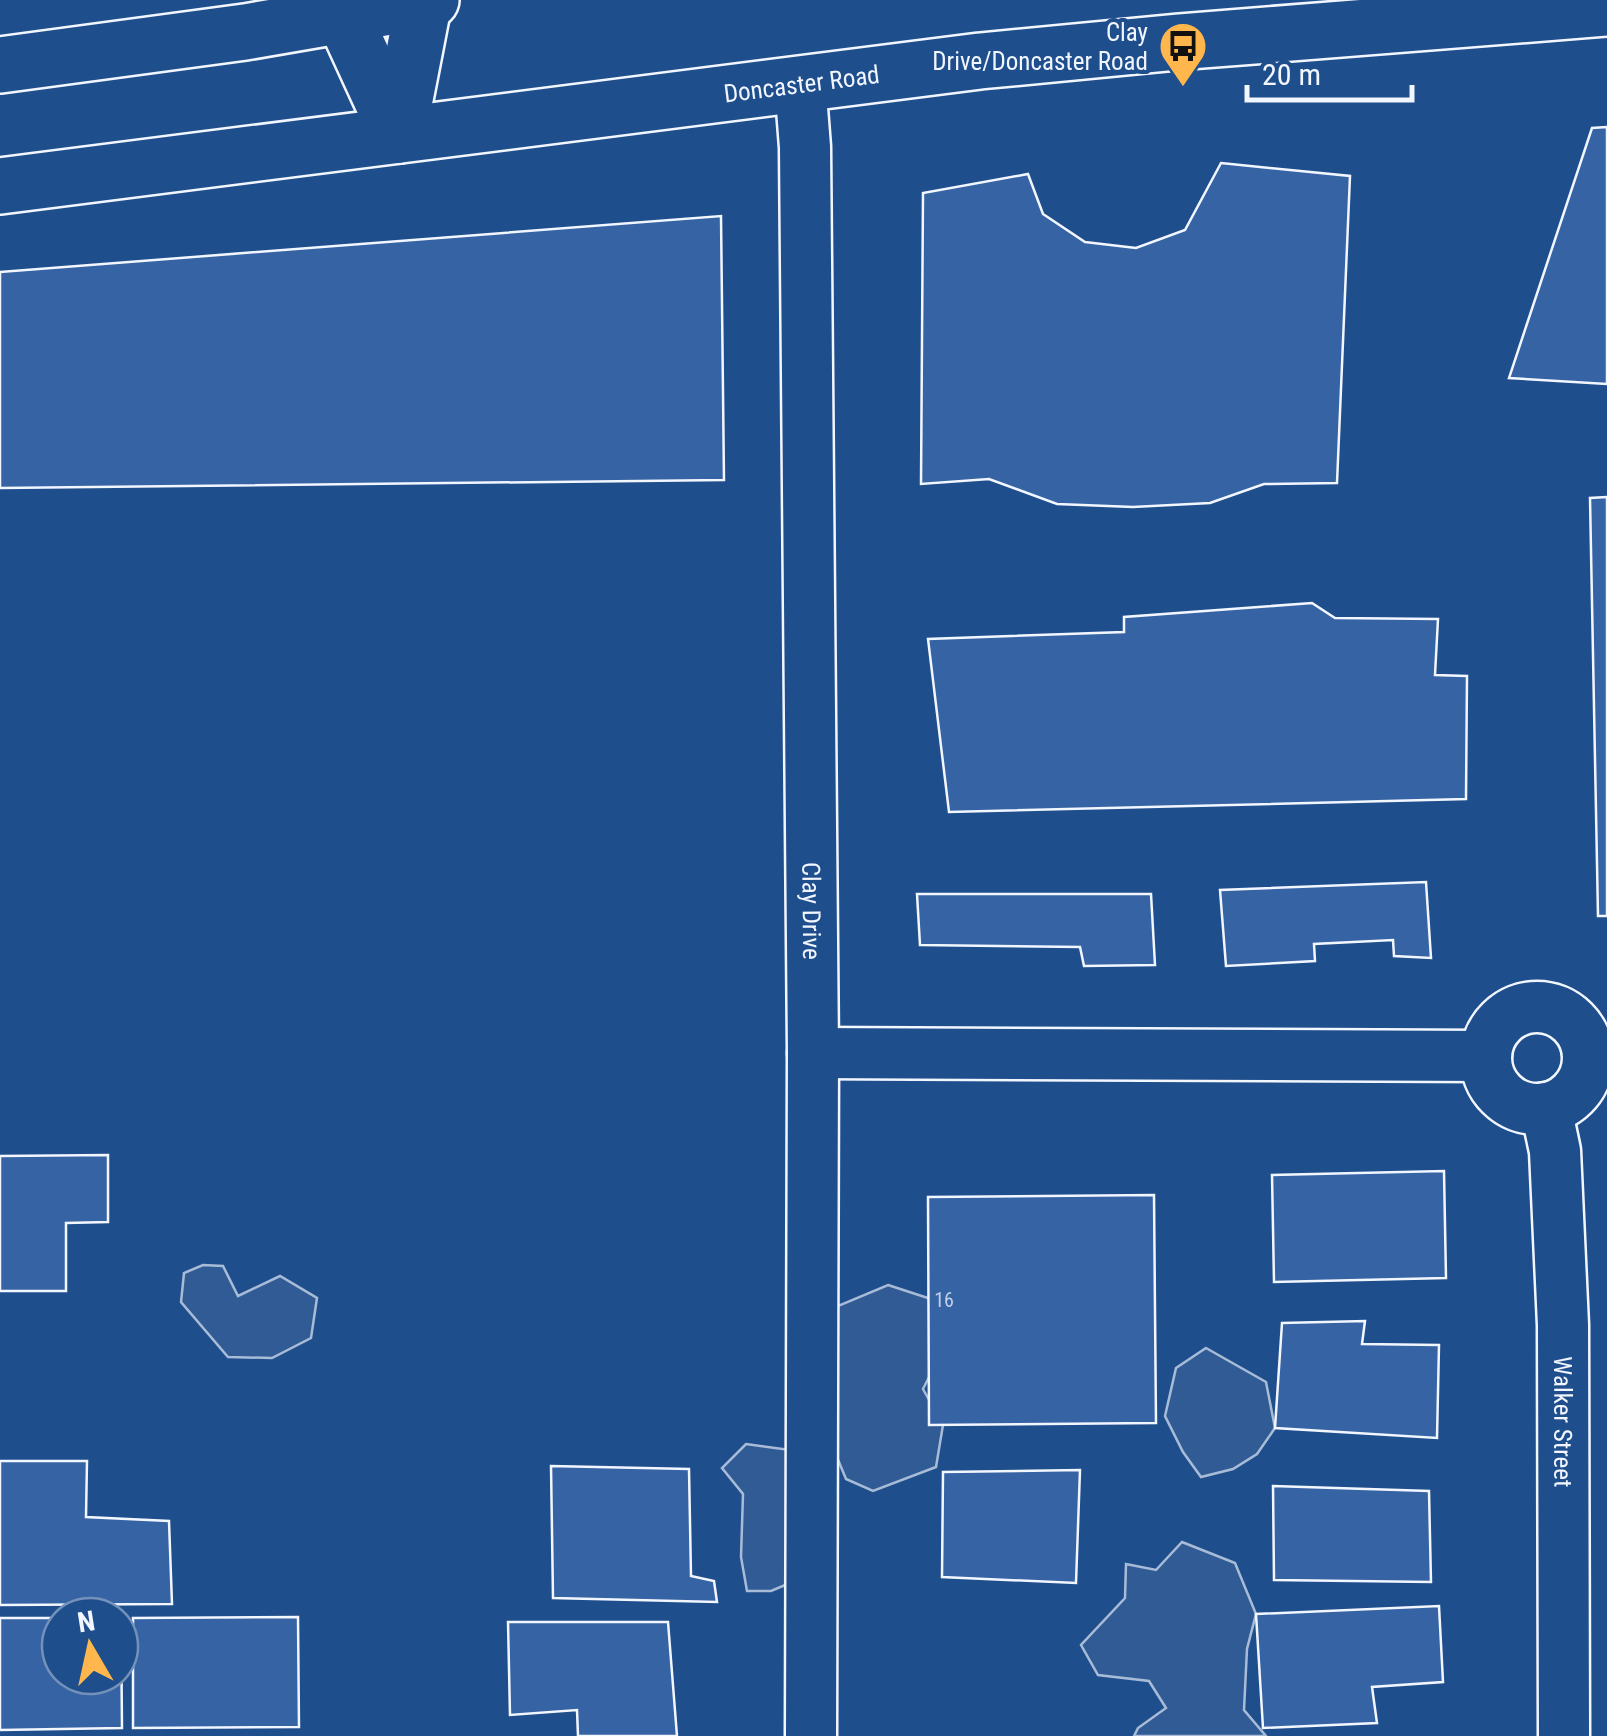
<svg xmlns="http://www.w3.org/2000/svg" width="1607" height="1736" font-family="'Roboto Condensed',sans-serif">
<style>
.built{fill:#305b95;stroke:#a8bbd7;stroke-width:2.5}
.building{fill:#3563a3;stroke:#f2f6ff;stroke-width:2.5}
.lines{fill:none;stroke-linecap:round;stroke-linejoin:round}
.minor-casing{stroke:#f2f6ff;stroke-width:55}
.primary-casing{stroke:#f2f6ff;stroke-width:60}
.minor{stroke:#1f4e8c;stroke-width:50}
.primary{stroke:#1f4e8c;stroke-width:55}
.labels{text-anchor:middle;stroke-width:8;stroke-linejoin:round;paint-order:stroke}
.number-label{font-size:20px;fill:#c3d1e8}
.poi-label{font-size:25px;fill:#f2f6ff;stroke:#1f4e8c;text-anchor:end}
.street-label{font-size:25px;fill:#f2f6ff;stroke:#1f4e8c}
</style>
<rect width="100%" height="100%" fill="#1f4e8c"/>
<!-- built -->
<g class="built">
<polygon points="203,1265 223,1266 238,1296 280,1276 317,1298 311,1338 272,1358 228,1357 181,1302 184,1273"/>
<polygon points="888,1285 934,1300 942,1352 923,1389 943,1425 936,1467 873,1491 846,1479 822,1421 833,1308"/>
<polygon points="1206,1348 1266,1382 1275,1428 1257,1454 1233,1469 1201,1477 1183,1452 1165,1416 1176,1368"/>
<polygon points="746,1444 813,1453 790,1583 771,1591 747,1591 741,1557 743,1494 722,1468"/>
<polygon points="1182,1542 1235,1563 1256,1614 1247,1649 1244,1710 1266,1736 1134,1736 1138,1728 1166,1708 1149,1681 1098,1675 1081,1645 1125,1598 1126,1564 1156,1570"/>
</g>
<!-- building -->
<g class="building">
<polygon points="1607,127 1607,384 1509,378 1592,128"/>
<polygon points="1221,163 1350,176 1337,483 1264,484 1210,503 1133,507 1057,504 989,479 921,484 923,193 1028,174 1043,214 1085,242 1136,248 1185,230"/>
<polygon points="721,216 724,480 0,488 0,272"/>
<polygon points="1607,497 1607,916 1598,916 1590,498"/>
<polygon points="1312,603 1335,618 1438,619 1435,675 1467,676 1466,799 949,812 928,639 1124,632 1124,617"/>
<polygon points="1426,882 1431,958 1394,956 1393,940 1314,944 1315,961 1226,966 1220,890"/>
<polygon points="917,894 1151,894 1155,965 1084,966 1080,947 920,945"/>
<polygon points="108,1155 108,1222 66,1223 66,1291 0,1291 0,1156"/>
<polygon points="1444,1171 1446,1278 1274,1282 1272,1175"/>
<polygon points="1154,1195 1156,1423 929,1425 928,1197"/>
<polygon points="1365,1321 1362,1344 1439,1345 1437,1438 1275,1428 1282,1323"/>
<polygon points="0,1461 87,1461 86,1517 169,1521 172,1604 0,1605"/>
<polygon points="551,1466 689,1469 691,1576 714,1581 717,1602 553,1598"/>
<polygon points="1080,1470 1076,1583 942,1577 943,1472"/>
<polygon points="1273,1486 1429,1491 1431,1582 1274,1580"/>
<polygon points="1439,1606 1443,1682 1372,1687 1377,1723 1263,1728 1256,1614"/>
<polygon points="298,1617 299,1727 133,1728 133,1618"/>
<polygon points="0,1618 60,1618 60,1676 120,1676 121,1618 122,1728 0,1730"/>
<polygon points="508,1622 668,1622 677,1736 578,1736 577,1710 510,1715"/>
</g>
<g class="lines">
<!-- minor casing -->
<g class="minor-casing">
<g id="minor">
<path id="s1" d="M800,83L805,147L813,1053L811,1736"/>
<circle cx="1537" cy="1058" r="51"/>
<polyline points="813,1053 1486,1056"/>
<path id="s2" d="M1546,1108L1555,1151L1563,1325L1564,1736"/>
</g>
</g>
<!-- primary casing -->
<g class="primary-casing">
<g id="primary">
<polyline points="343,15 398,135"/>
<polyline points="0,65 245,32 431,0"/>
<polyline points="398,135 424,1"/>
<path id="s3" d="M0,186L980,61L1178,42L1607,8"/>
</g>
</g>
<!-- minor -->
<use href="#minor" class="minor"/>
<!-- primary -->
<use href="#primary" class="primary"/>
</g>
<!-- icons -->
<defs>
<g id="bus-pin" transform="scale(2.5)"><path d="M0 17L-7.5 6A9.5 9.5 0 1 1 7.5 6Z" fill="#ffb74d" stroke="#1f4e8c"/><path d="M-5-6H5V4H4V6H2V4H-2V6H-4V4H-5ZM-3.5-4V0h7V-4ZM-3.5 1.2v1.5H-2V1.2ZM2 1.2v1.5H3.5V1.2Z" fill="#111"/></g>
</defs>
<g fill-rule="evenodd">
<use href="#bus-pin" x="1183" y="46"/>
</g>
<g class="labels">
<!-- number labels -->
<g class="number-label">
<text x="944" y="1307">16</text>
</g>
<!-- poi labels -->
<g class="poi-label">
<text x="1148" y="41">Clay<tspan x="1148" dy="29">Drive/Doncaster Road</tspan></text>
</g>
<!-- street labels -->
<g class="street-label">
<text dy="9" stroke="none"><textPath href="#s3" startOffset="808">Doncaster Road</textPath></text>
<text dy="9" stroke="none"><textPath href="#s1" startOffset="828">Clay Drive</textPath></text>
<text dy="9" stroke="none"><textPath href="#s2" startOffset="315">Walker Street</textPath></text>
</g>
</g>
<!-- north arrow -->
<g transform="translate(90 1646) rotate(351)"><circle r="48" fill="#1f4e8c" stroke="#7391ba" stroke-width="2.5"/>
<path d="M0-8L18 38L0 25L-18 38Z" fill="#ffb74d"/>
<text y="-15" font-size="28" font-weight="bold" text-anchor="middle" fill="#f2f6ff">N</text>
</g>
<!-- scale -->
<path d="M1247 85v15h165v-15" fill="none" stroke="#f2f6ff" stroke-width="5"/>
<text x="1262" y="85" font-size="30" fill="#f2f6ff" stroke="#1f4e8c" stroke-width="8" paint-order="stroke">20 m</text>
</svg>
